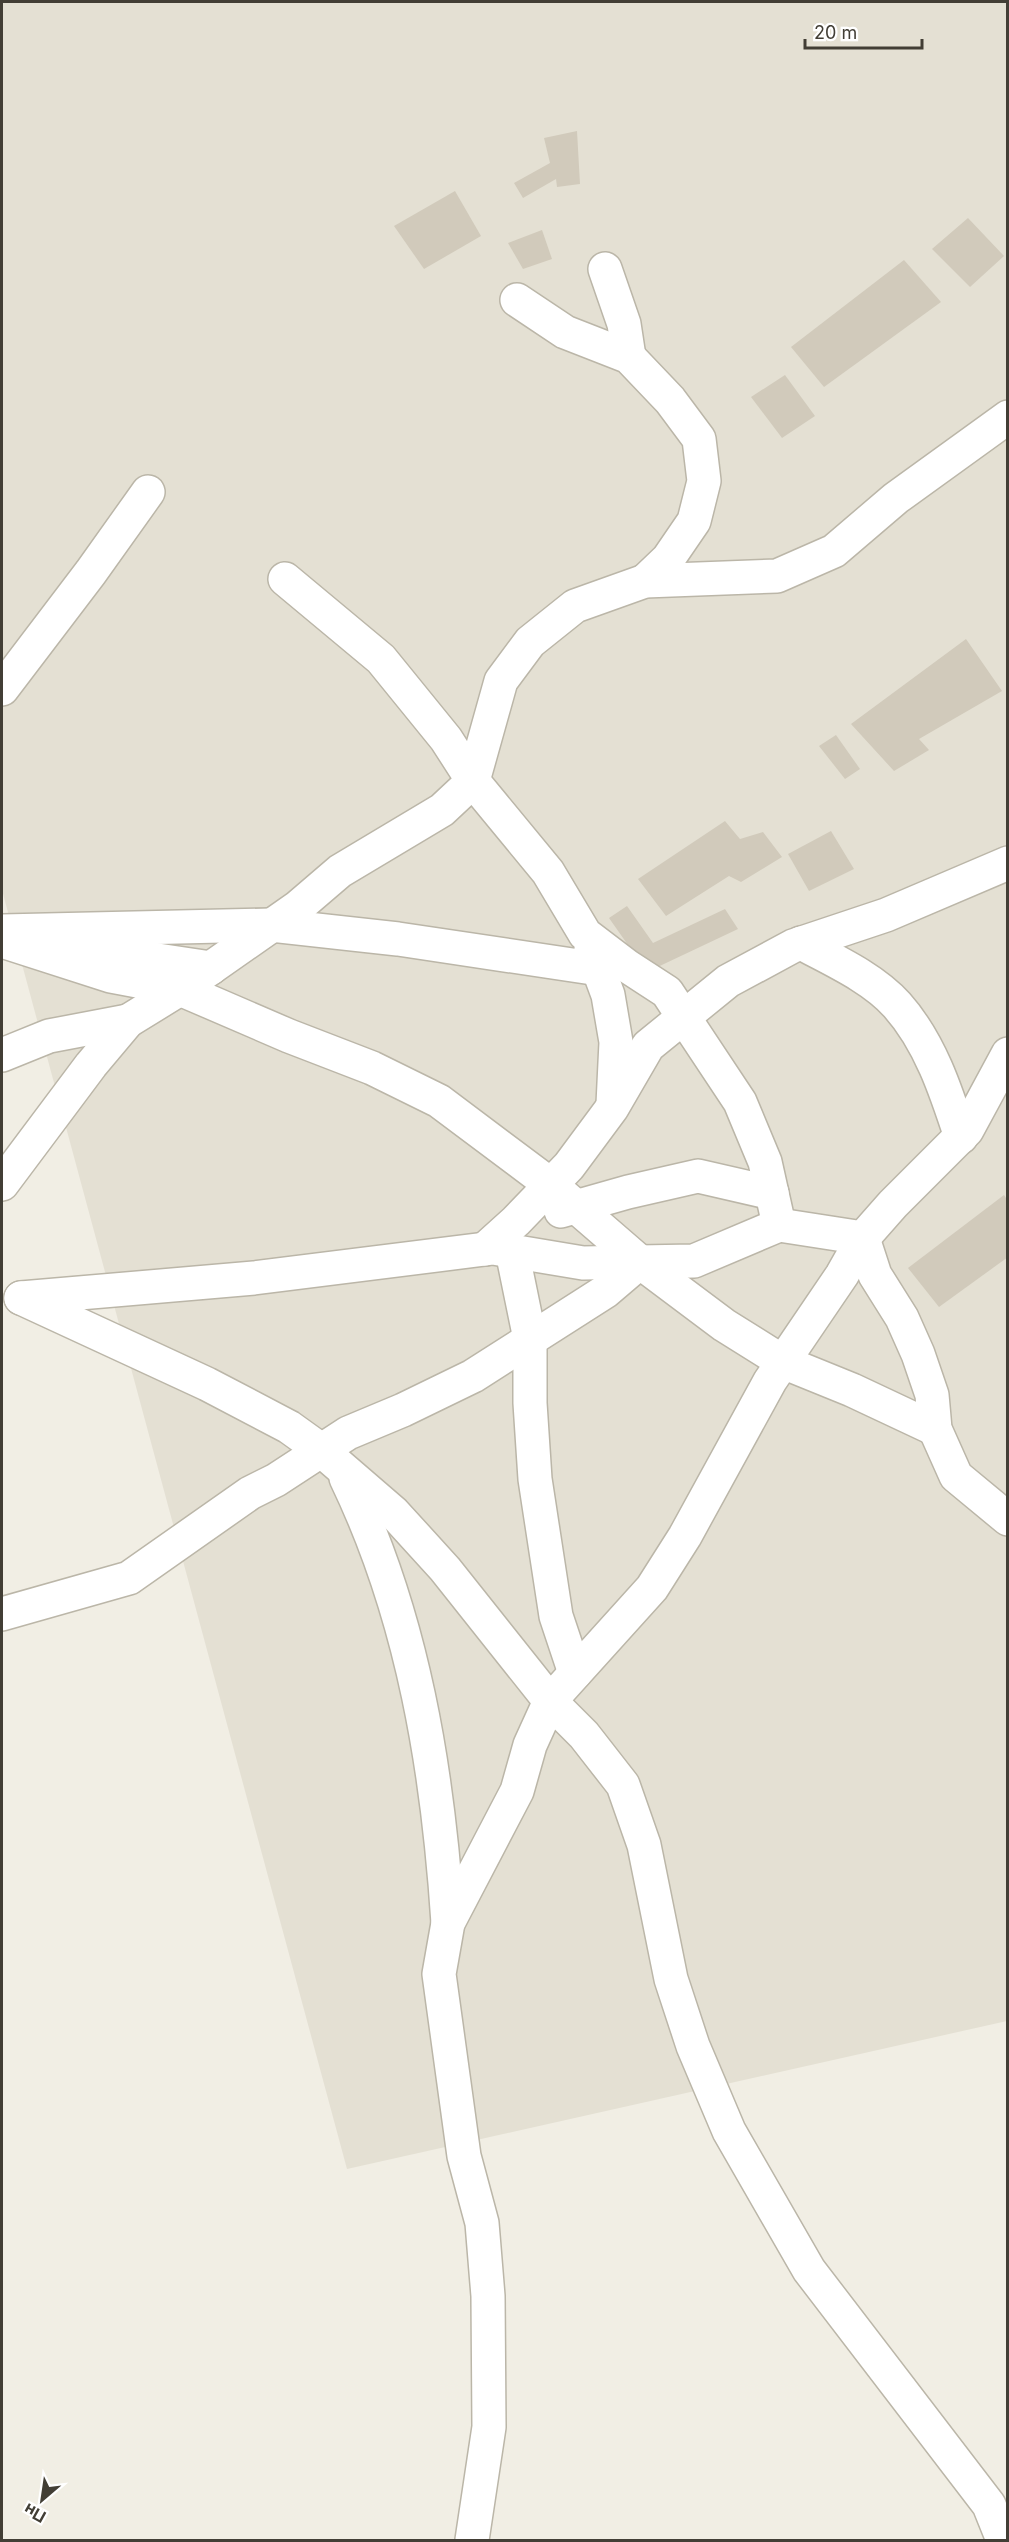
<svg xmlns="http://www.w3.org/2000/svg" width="1009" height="2542" font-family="Inter,sans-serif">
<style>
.residential{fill:#e4e0d3}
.building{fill:#d1cabb}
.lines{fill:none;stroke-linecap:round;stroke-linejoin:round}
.minor-casing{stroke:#bbb6a8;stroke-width:36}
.minor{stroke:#fff;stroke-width:33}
</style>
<rect width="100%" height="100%" fill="#f1eee4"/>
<!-- residential -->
<polygon class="residential" points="2,2 1007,2 1007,2021 347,2169 2,890"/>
<!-- building -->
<g class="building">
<polygon points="577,131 580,184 557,187 556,179 523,198 514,183 550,163 544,138"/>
<polygon points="455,191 481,236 424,269 394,226"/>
<polygon points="968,218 1004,256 970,287 932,249"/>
<polygon points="542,230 552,259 523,269 508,243"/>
<polygon points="904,260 941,302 824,387 791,347"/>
<polygon points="785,375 815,416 782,438 751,397"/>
<polygon points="966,639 1002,691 919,739 929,750 894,771 851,724"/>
<polygon points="836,735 860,769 845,779 819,746"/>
<polygon points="725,821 740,839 763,832 782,857 741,882 729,876 666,916 638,879"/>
<polygon points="831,831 854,869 809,891 788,854"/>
<polygon points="627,906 653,943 725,909 738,929 647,972 609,918"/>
<polygon points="1004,1195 1008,1201 1008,1257 939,1307 908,1268"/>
</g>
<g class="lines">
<!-- minor casing -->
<g class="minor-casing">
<g id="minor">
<polyline points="605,269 624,324 629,357"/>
<polyline points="517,300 565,332 629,357 670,400 699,439 704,481 694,521 668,559 645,581"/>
<polyline points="285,579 381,659 446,739 473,781 548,872 585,934 627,966 667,992 740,1102 765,1162 779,1225"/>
<polyline points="2,689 91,572 148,492"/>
<polyline points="2,931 271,925 398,939 599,969"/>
<polyline points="2,941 111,976 180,989 289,1036 372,1068 439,1101 551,1185 640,1262 724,1325 783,1362 852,1390 935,1429"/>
<path d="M801,943C833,960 873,978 897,1005C930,1042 946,1091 961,1137"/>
<polyline points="71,947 211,968"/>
<polyline points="591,949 608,995 616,1042 613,1104"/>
<polyline points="2,1055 49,1036 128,1021"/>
<polyline points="2,1184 91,1065 128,1021 188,984 298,907 340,871 442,810 473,781 501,681 530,642 575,606 645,581 777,576 834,551 896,498 1008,417"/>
<polyline points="561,1211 628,1192 698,1176 772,1193"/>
<polyline points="863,1238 875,1275 902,1318 918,1354 932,1395 935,1429 956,1476 1008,1519"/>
<polyline points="485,1249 516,1221 569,1166 612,1108 648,1046 728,981 793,946 886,915 1008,863"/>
<polyline points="512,1251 530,1339 530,1403 535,1479 556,1616 575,1673"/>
<polyline points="21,1298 207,1384 289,1427 321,1450 394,1513 445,1569 550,1701 584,1735 623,1785 644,1845 671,1979 693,2046 729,2131 809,2270 989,2505 1003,2540"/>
<polyline points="21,1298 254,1278 493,1248 583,1263 694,1261 779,1225 863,1238 893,1204 967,1130 1008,1054"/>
<path d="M346,1478C413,1617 438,1770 448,1923"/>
<polyline points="2,1614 129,1578 250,1493 276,1480 348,1433 403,1410 473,1376 606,1291 640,1262"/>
<polyline points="472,2540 489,2427 488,2296 482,2223 464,2156 439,1974 448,1923 517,1791 530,1745 550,1701 652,1588 685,1536 770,1381 842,1275 863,1238"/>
</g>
</g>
<!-- minor -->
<use href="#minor" class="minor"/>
</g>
<!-- border -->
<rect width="1009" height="2542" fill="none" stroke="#423e35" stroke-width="6"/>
<!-- north arrow -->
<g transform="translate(42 2500) rotate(209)" stroke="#ffffff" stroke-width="4.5" paint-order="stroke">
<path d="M0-4.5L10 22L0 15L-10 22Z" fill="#423e35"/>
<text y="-9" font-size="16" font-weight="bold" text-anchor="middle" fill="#423e35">Пн</text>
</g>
<!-- scale -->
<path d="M805 39v9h117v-9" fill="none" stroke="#423e35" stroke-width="3"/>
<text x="814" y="39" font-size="18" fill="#423e35" stroke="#ffffff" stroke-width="4.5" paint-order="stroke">20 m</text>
</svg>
